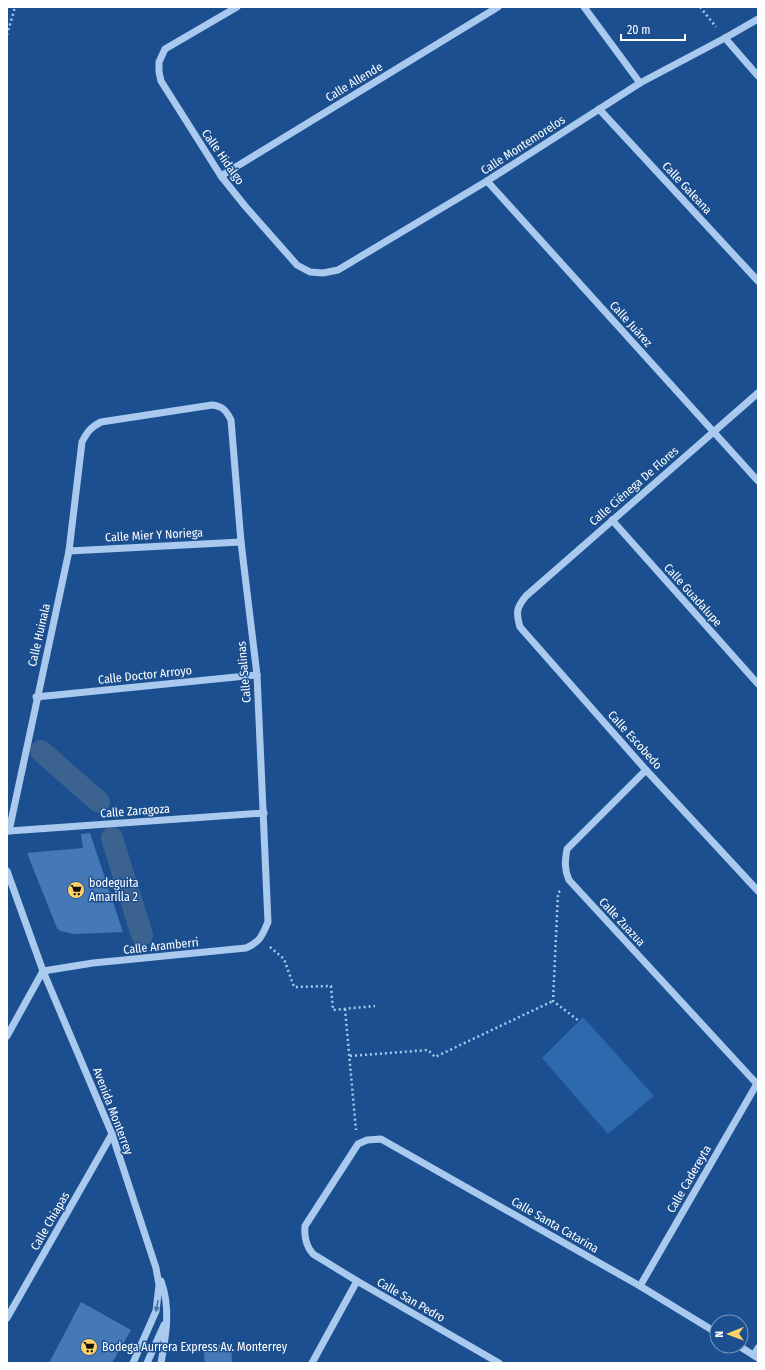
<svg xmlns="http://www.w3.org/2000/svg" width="765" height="1370" font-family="'Fira Sans Condensed',sans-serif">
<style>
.green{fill:#2e69ad}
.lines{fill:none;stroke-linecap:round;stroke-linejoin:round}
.canal{stroke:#3c6290;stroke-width:22}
.building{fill:#4478b7}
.path{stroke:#a9c9ee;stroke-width:2.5;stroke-dasharray:2 3;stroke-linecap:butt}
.minor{stroke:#a9c9ee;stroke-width:7}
.oneway{fill:#4674ac}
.labels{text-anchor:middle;stroke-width:3;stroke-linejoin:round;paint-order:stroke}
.street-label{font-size:12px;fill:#fff;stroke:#1b4f8f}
.poi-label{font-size:12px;fill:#fff;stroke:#1b4f8f;text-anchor:start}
</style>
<rect width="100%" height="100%" fill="#1b4f8f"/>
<!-- green -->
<polygon class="green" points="583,1017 654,1096 608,1134 542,1058"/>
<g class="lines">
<!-- canal -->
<g class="canal">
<polyline points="41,751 99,802"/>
<polyline points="112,838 142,935"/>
</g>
</g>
<!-- building -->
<g class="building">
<polygon points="90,833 123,932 74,934 60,931 57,928 27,853 83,848 81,834"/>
<polygon points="81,1302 131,1330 112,1363 49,1363"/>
<polygon points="231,1344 232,1363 205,1363 203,1345"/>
</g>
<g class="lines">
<!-- path -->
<g class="path">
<polyline points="700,7 716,27"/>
<polyline points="7,35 15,7"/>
<polyline points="560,891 558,893 553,1001 579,1021"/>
<polyline points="270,947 284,959 294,987 331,986 333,1010 375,1006"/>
<polyline points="345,1009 356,1130"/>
<polyline points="350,1056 428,1050 435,1057 553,1001"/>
</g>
<!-- minor -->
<g class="minor">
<polyline points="237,7 165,49 159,62 159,72 161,81 221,176 245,206 297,265 310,272 323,273 338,270 487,181 640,83 725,38 758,19"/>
<polyline points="584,7 640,83"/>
<polyline points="725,38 758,76"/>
<polyline points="599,109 758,281"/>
<polyline points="221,176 498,7"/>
<polyline points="487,181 758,481"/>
<path d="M758,393L526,596C516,608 516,613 520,627L646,770L758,891"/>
<polyline points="612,520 758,684"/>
<polyline points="69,551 241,542"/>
<polyline points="36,697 257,675"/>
<path d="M646,770L567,849C565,861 564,869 569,880L757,1084"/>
<path d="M7,831H9L69,551L82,442C87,432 91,427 101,422L212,405C222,406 226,410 231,420L241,542L257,675L268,922C262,936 260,942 246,948L93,963L43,971L7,1036"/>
<polyline points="9,831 264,813"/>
<polyline points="7,871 43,971 112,1134 156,1268 159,1285 156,1311 133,1363"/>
<polyline points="640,1286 758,1082"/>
<polyline points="7,1318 112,1134"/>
<polyline points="739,1346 758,1358"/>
<polyline points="754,1355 758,1348"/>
<polyline points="147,1363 164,1325"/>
<path d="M161,1363C166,1335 171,1308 161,1281"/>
<polyline points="312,1363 357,1281"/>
<path d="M499,1363L357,1281L313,1254C306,1246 304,1237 305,1226L358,1144L367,1140L381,1139L640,1286L717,1333"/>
</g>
</g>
<!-- one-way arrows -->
<defs><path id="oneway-solid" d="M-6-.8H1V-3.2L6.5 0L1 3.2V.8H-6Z"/></defs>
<use class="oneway" href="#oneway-solid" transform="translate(157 1306) rotate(100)"/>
<!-- icons -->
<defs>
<g id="supermarket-disc" transform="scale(0.9)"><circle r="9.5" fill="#ffd166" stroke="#1b4f8f"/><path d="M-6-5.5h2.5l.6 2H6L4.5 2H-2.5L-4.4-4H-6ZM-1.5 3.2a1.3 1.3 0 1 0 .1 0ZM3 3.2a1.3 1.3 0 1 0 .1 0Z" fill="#111"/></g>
</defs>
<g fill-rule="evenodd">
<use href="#supermarket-disc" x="76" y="890"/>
<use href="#supermarket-disc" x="89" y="1347"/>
</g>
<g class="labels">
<!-- street labels -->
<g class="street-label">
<text transform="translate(354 82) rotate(-31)" y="4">Calle Allende</text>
<text transform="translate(523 145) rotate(-33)" y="4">Calle Montemorelos</text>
<text transform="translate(223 157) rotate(55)" y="4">Calle Hidalgo</text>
<text transform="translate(687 188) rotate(47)" y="4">Calle Galeana</text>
<text transform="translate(631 324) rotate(48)" y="4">Calle Juárez</text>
<text transform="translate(634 486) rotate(-41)" y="4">Calle Ciénega De Flores</text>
<text transform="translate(154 535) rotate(-3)" y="4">Calle Mier Y Noriega</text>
<text transform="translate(693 595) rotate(48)" y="4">Calle Guadalupe</text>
<text transform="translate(39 635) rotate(-77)" y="4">Calle Huinala</text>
<text transform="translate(244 672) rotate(-95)" y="4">Calle Salinas</text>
<text transform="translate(145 675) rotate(-6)" y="4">Calle Doctor Arroyo</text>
<text transform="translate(635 740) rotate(48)" y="4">Calle Escobedo</text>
<text transform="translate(135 811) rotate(-4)" y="4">Calle Zaragoza</text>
<text transform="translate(622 922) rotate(47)" y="4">Calle Zuazua</text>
<text transform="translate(161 946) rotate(-6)" y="4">Calle Aramberri</text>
<text transform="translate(113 1111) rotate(69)" y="4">Avenida Monterrey</text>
<text transform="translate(689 1179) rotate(-60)" y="4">Calle Cadereyta</text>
<text transform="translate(50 1221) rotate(-60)" y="4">Calle Chiapas</text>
<text transform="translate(555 1225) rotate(30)" y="4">Calle Santa Catarina</text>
<text transform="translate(411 1300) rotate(30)" y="4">Calle San Pedro</text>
</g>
<!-- poi labels -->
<g class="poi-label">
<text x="89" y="887">bodeguita<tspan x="89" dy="14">Amarilla 2</tspan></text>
<text x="102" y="1351">Bodega Aurrera Express Av. Monterrey</text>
</g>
</g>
<!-- border -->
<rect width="765" height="1370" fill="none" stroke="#ffffff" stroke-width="16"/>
<!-- north arrow -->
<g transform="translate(729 1334) rotate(269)"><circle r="19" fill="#1b4f8f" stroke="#7695bc"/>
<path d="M0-3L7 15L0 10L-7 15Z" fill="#ffd166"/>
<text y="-6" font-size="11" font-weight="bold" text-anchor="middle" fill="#ffffff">N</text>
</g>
<!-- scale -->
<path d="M621 34v6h64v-6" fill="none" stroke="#ffffff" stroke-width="2"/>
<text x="627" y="34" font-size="12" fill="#ffffff" stroke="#1b4f8f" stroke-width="3" paint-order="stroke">20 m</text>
</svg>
